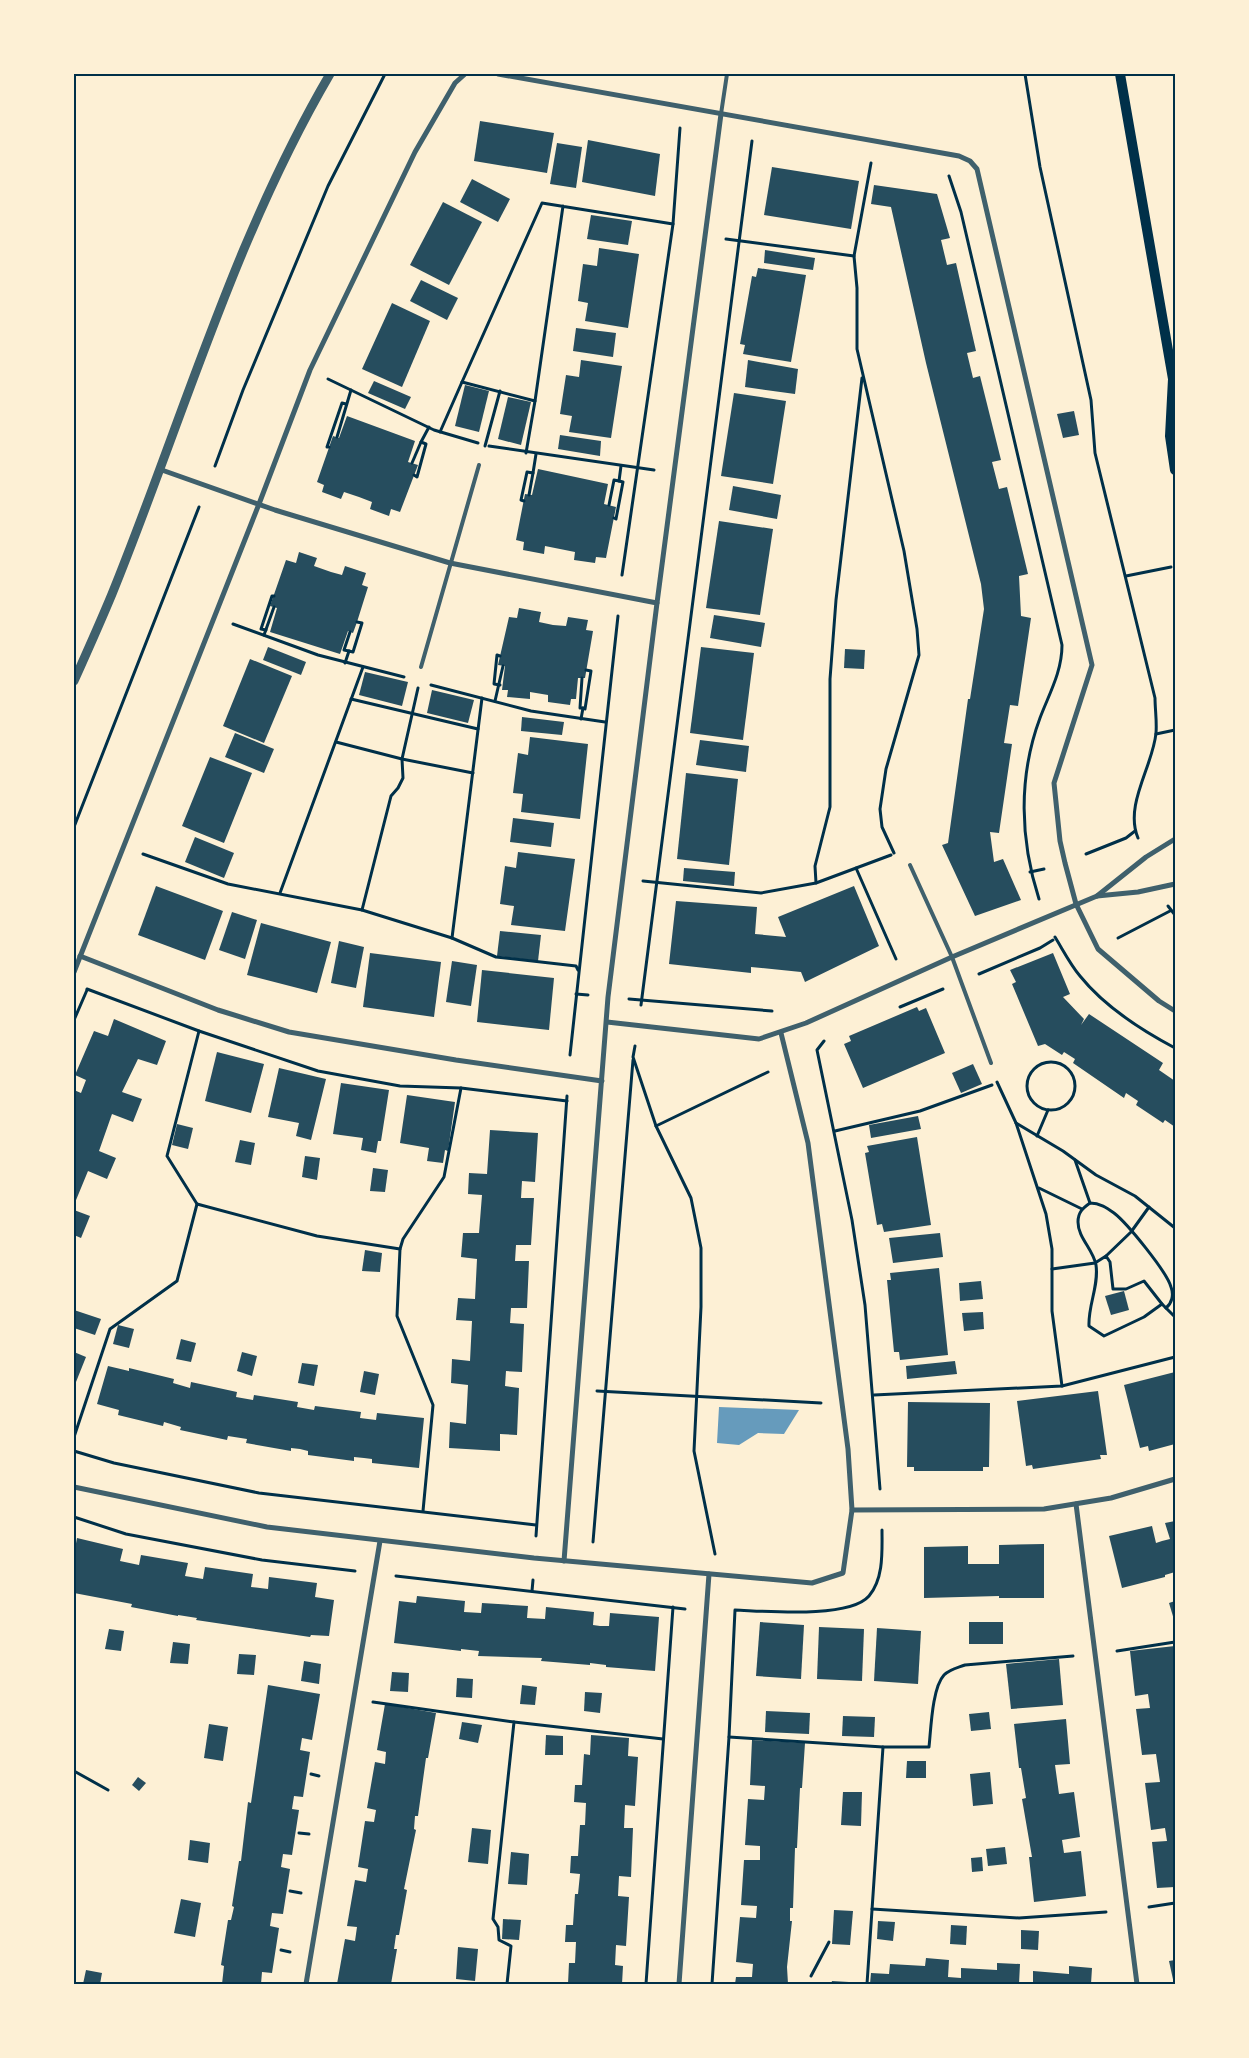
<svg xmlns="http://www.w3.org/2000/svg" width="1249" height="2058" font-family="Poppins,sans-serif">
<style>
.water{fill:#669bbc}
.building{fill:#264d5e}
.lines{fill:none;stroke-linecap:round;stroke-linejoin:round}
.path{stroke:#003049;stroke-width:3}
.service{stroke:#3f606c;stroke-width:4}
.minor{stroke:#3f606c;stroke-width:5}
.tertiary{stroke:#3f606c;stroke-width:9}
.secondary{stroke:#003049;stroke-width:10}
.neatline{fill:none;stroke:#003049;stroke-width:2}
</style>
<rect width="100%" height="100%" fill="#fdf0d5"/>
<!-- water -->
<polygon class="water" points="719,1407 799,1410 784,1434 758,1433 739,1445 717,1443"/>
<!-- building -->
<g class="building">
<polygon points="480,121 554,133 547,173 474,161"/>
<polygon points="588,140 660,154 655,196 582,182"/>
<polygon points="557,143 582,147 576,188 550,184"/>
<polygon points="772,167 859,181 851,229 764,215"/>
<polygon points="472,179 510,199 498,222 460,202"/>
<polygon points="874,185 937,194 950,238 941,240 947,265 956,263 976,351 967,353 973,378 980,376 1001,460 992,462 999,489 1007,487 1028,574 1019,576 1021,616 1031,618 1018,706 1010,705 1004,743 1012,744 999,833 990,832 994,862 1003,859 1021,900 975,916 942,845 948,843 968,699 970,699 984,609 981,584 926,363 891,207 871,204"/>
<polygon points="443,202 482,222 449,285 410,265"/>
<polygon points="591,215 632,221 628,245 587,239"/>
<polygon points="599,248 639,254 628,328 585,321 588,303 578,301 583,264 597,266"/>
<polygon points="765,250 815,258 813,270 764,263"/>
<polygon points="758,268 806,275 791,362 743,354 745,345 740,344 752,276 756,277"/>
<polygon points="421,280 458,298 447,320 410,301"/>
<polygon points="392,303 430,321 402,387 362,369"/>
<polygon points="576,328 616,333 613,357 573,351"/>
<polygon points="581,360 622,366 611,438 569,432 572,416 560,414 566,375 579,377"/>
<polygon points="748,360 798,369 795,394 745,387"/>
<polygon points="374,381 411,397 405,409 368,393"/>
<polygon points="465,385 489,391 479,432 455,426"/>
<polygon points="734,393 786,401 773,484 721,476"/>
<polygon points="508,397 531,402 521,445 498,439"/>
<polygon points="1074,411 1079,435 1063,438 1057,414"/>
<polygon points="347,416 415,441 408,462 418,465 400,512 391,509 389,516 370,509 372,502 359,497 344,492 341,499 322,492 324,485 317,482 333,436 339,438"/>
<polygon points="560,435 601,441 600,456 558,449"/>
<polygon points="538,469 608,484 604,504 616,507 606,558 596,557 595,563 574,560 575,552 545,546 544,554 523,550 524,542 516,540 525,494 532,495"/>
<polygon points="733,486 781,495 777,519 729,510"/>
<polygon points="719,521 773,529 760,615 706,608"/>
<polygon points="299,552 317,558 314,566 331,572 342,575 345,566 366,573 362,585 368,587 357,622 353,633 348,631 340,654 270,632 277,608 270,606 286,560 296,563"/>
<polygon points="519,608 541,612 539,622 553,625 566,626 568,617 588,620 586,630 593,631 585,678 578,678 576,699 571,699 570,705 548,702 548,695 530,692 530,699 507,697 508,690 502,690 505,666 498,665 509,617 517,618"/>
<polygon points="714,615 765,623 761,647 710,638"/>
<polygon points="268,647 306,662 301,675 263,660"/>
<polygon points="701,647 754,653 743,740 690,733"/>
<polygon points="845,649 865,650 864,669 844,668"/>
<polygon points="250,659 292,676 264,743 223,726"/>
<polygon points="365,672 408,682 402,706 359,695"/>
<polygon points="432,690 474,700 468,723 427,713"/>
<polygon points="522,717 564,722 562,735 521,731"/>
<polygon points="235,733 274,749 264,773 225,757"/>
<polygon points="530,737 588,744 580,819 521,812 523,794 513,793 518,753 528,755"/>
<polygon points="700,740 749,746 746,772 696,765"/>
<polygon points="210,757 252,773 224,843 182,826"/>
<polygon points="686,773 738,779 729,865 677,859"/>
<polygon points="513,818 554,823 551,847 510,842"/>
<polygon points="195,837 234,853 224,878 185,862"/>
<polygon points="518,852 575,859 565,931 511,925 514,906 500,904 505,866 516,868"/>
<polygon points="684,868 735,872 734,886 683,881"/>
<polygon points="156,886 223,911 205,960 138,935"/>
<polygon points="854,886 879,946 805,982 801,972 751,967 751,973 669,964 676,901 757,907 755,934 786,937 778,917"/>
<polygon points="232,912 257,920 245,959 219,950"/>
<polygon points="261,923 331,942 317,993 247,975"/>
<polygon points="500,931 541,935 538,961 497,956"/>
<polygon points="339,941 364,947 356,988 331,983"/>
<polygon points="370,953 441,962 434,1017 363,1007"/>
<polygon points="1053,953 1070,994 1063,997 1084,1019 1081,1025 1089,1014 1163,1063 1159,1070 1175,1081 1175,1127 1165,1120 1163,1123 1136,1105 1138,1101 1126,1093 1124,1098 1073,1063 1075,1059 1064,1052 1062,1055 1045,1044 1038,1046 1012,984 1016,982 1010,970"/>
<polygon points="452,961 477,965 471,1006 446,1002"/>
<polygon points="482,970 554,978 549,1030 477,1022"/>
<polygon points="917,1007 919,1011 926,1008 945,1053 863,1088 844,1044 851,1041 849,1036"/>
<polygon points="114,1019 166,1041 157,1065 138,1059 122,1092 142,1099 133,1122 112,1114 99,1151 116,1158 107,1179 88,1171 74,1205 74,1090 81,1093 86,1080 75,1075 94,1031 108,1036"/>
<polygon points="217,1052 264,1064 251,1113 205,1101"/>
<polygon points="973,1064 982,1084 961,1093 952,1073"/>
<polygon points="279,1068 326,1079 311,1140 296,1136 299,1123 268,1117"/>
<polygon points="341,1083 389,1090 381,1141 378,1141 376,1153 361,1150 363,1138 333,1134"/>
<polygon points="407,1095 455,1102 448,1151 445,1150 443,1163 427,1161 429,1148 400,1143"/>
<polygon points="918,1116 921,1129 871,1138 869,1125"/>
<polygon points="177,1124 193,1128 188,1149 172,1145"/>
<polygon points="490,1130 538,1133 535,1182 522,1181 521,1198 534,1198 531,1245 516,1245 515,1261 529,1261 527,1308 511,1308 510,1323 524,1324 522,1372 506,1371 505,1386 519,1388 517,1435 500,1434 500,1451 449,1448 450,1422 466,1424 468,1385 451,1383 452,1359 470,1361 472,1321 456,1320 458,1298 475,1299 477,1259 461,1257 463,1233 479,1233 482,1195 468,1194 469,1173 487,1174"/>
<polygon points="917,1137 931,1225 884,1232 882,1224 877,1225 865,1153 869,1152 867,1146"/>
<polygon points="240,1140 255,1143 251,1165 235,1162"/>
<polygon points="305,1156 320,1158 317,1180 302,1177"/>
<polygon points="373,1168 388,1170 385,1192 370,1191"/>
<polygon points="74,1210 90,1216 81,1238 74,1235"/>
<polygon points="940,1233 943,1257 893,1263 889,1238"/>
<polygon points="365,1250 382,1253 380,1272 362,1271"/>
<polygon points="939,1268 948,1355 900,1360 899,1352 894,1352 887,1280 891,1280 890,1273"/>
<polygon points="981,1281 983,1299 960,1301 959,1283"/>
<polygon points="1124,1291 1129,1310 1111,1315 1105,1296"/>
<polygon points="74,1310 101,1319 95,1335 74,1328"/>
<polygon points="983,1312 984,1329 964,1331 962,1313"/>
<polygon points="118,1325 134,1329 129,1348 113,1344"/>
<polygon points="181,1339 196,1343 191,1362 176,1359"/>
<polygon points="74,1352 86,1357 74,1387"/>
<polygon points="242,1352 257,1356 252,1376 237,1371"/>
<polygon points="955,1361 957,1374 907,1379 906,1366"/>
<polygon points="302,1363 318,1365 314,1386 298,1383"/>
<polygon points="108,1366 129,1371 129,1368 174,1379 173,1383 190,1388 191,1382 237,1392 236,1397 253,1400 254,1395 298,1402 297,1407 314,1410 315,1406 361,1412 360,1418 376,1420 377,1413 424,1418 419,1468 372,1463 372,1459 364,1458 354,1457 354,1461 308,1455 308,1451 300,1449 291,1448 291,1451 246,1443 247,1439 228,1436 227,1440 180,1430 181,1427 164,1422 163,1426 118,1415 119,1410 97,1404"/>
<polygon points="364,1371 379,1374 375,1395 360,1392"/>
<polygon points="1175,1372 1175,1444 1149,1451 1148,1446 1140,1448 1124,1385"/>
<polygon points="1098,1391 1107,1455 1100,1455 1101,1459 1033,1469 1032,1465 1026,1466 1017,1401"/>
<polygon points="908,1402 990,1403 989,1467 983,1467 983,1471 914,1471 914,1467 907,1467"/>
<polygon points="1175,1521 1175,1572 1165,1575 1165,1577 1122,1588 1109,1536 1152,1526 1156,1543 1162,1541 1170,1539 1165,1523"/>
<polygon points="77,1538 123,1549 120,1561 139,1565 141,1555 188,1563 185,1576 203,1579 205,1567 253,1574 251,1587 268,1589 269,1577 317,1583 315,1597 334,1600 329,1636 311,1635 310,1637 196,1620 197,1618 178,1615 178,1616 131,1607 132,1604 74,1593 74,1554"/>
<polygon points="1044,1544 1044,1598 999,1598 999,1596 924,1598 924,1547 968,1546 968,1564 999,1564 999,1545"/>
<polygon points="417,1596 465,1601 464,1612 481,1613 482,1603 528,1606 527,1618 545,1619 546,1607 594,1612 593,1625 600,1626 609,1626 610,1613 659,1617 655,1671 606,1667 606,1665 590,1663 590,1665 541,1661 542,1658 478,1656 479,1651 461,1649 461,1651 394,1643 399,1601 416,1603"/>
<polygon points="1175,1601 1175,1623 1169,1603"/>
<polygon points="760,1622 804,1625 801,1679 756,1676"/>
<rect x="969" y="1622" width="34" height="22"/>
<polygon points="819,1627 864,1629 862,1681 817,1679"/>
<polygon points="877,1628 921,1631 918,1684 874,1681"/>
<polygon points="109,1629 124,1631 121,1651 105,1649"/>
<polygon points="173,1642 190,1644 188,1664 170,1663"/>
<polygon points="1175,1646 1175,1887 1157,1888 1152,1842 1167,1841 1165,1828 1151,1830 1145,1783 1160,1782 1156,1754 1142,1755 1136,1709 1150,1708 1148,1694 1135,1696 1130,1651"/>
<polygon points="239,1654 256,1655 254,1675 237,1674"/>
<polygon points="1059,1659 1063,1705 1011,1709 1006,1664"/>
<polygon points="304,1661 321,1664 319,1684 301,1681"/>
<polygon points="392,1672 409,1673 408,1692 390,1691"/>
<polygon points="457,1678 473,1679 472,1698 456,1697"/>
<polygon points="268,1685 320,1694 312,1740 302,1738 300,1750 310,1752 303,1797 294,1796 292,1809 299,1810 292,1855 283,1854 281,1867 290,1869 283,1914 272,1913 270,1926 279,1928 272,1973 262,1972 261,1984 222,1984 224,1966 221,1965 228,1920 231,1920 234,1907 232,1906 239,1861 241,1861 248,1802 251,1803 253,1789"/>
<polygon points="522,1685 537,1687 535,1705 520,1704"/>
<polygon points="585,1692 602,1693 600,1713 584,1711"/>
<polygon points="385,1704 436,1713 428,1758 426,1758 418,1816 415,1816 414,1829 416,1830 404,1889 407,1890 399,1935 396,1935 394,1949 397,1949 391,1984 337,1984 345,1939 355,1941 357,1927 347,1926 355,1880 366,1882 368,1869 358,1867 365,1821 374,1822 376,1810 367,1808 375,1762 385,1764 386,1752 377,1750"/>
<polygon points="766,1711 810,1713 809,1734 765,1732"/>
<polygon points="989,1712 991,1729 971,1731 969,1714"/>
<polygon points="843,1716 875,1717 874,1737 842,1736"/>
<polygon points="1066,1719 1070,1764 1055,1765 1059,1794 1074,1792 1080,1837 1062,1840 1064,1853 1081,1851 1086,1896 1034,1902 1029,1857 1032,1857 1022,1799 1026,1798 1021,1768 1019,1768 1014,1724"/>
<polygon points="462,1722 482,1725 478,1743 459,1739"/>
<polygon points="209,1724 228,1727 223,1761 204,1758"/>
<polygon points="546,1735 563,1736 563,1755 545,1755"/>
<polygon points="591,1735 629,1738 628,1756 638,1757 635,1806 625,1805 624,1828 633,1828 631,1877 619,1876 618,1896 629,1897 626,1946 616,1945 615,1965 623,1966 622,1984 568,1984 569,1963 575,1963 576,1942 565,1942 566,1925 573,1925 575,1894 578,1894 580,1874 570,1873 571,1856 578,1856 580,1825 585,1825 586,1803 574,1802 575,1785 582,1785 584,1754 590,1755"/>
<polygon points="752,1740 805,1743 802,1788 800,1788 797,1848 795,1848 793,1908 790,1908 790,1921 792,1921 787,1967 788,1984 735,1984 736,1977 752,1977 753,1964 736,1962 740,1917 756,1918 757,1906 741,1905 744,1860 760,1860 760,1846 745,1845 748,1799 764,1800 765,1786 750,1785"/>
<polygon points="907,1761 926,1761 926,1778 906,1778"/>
<polygon points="990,1772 993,1804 973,1806 970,1774"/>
<polygon points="138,1777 146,1783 139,1791 132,1785"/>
<polygon points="843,1792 862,1792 861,1826 841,1825"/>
<polygon points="472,1828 491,1830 488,1864 468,1862"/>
<polygon points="190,1840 210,1843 208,1863 188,1860"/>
<polygon points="1005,1847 1007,1864 988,1866 986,1849"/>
<polygon points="511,1852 529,1854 527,1885 508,1884"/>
<polygon points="982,1857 983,1871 972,1872 971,1858"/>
<polygon points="181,1899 201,1903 195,1937 174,1933"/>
<polygon points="834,1910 853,1911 850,1945 832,1944"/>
<polygon points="503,1919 521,1920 519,1940 502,1939"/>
<polygon points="878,1921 895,1922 893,1941 877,1939"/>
<polygon points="951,1925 967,1926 966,1945 950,1944"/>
<polygon points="1021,1930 1039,1931 1038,1950 1021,1949"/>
<polygon points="458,1947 478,1949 475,1981 456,1979"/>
<polygon points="926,1958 949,1960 948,1977 961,1978 961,1968 997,1970 997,1963 1020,1964 1019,1984 870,1984 871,1973 889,1974 890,1964 925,1966"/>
<polygon points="1175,1960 1175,1984 1174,1984 1169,1961"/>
<polygon points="1069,1966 1092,1968 1091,1984 1033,1984 1033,1971 1069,1974"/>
<polygon points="86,1970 102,1973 100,1984 83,1984"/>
<polygon points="832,1981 849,1982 849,1984 831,1984"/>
</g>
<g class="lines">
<!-- path -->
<g class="path">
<path d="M1025,74L1040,167L1091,400L1095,453L1155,698C1155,709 1157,721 1156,733C1153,766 1124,805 1138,838"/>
<polyline points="871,163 854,256 857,288 857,349 904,551 917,629 919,655 886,769 880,809 882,827 894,853"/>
<path d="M949,176L961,212L1062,645C1062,672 1049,694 1040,718C1018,777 1020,840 1039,899"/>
<polyline points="563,206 535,401 462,382 542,203 673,224"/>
<polyline points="726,239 854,256"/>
<polyline points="328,379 434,430 478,443"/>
<polyline points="440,432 462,382"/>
<polyline points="337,437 351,390"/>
<polyline points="485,446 500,391"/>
<polyline points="489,446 654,470"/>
<polyline points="329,447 327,447 342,403 346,404"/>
<polyline points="526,453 535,401"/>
<polyline points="412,463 421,442"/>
<polyline points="215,466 243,390 328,186 385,74"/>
<polyline points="414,475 417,477 426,444 421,442 429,427"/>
<polyline points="529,495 533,473"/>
<polyline points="524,501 521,500 527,472 533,473 536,454"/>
<polyline points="609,505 614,480 619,481 621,466"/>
<polyline points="614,518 616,519 623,482 619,481"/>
<polyline points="622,575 673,224 680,128"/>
<polyline points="1126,576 1171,567"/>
<polyline points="233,624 318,655 404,677"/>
<polyline points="266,630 261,629 272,596 274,596"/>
<polyline points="264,635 274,607"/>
<polyline points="349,651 344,650 350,632"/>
<polyline points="500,656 497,655 494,684 500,685"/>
<polyline points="345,663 349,651 353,652 362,623 357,622"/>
<polyline points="431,685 531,711 605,722"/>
<polyline points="351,699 478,729"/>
<polyline points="495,701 503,666"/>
<polyline points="583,708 585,709 591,671 586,670"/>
<polyline points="581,719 583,708 580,708 582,678"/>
<polyline points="1156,734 1175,730"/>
<polyline points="336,742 402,759 473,773"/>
<polyline points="74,827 199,507"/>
<polyline points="143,854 228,884 362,910 452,938 496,957 576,966 578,970"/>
<polyline points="1086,854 1126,838 1135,831"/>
<polyline points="856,868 896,959"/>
<polyline points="1030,872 1044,869"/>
<polyline points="643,881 761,893 816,883 891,855"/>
<polyline points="816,883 815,866 830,807 830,679 836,600 862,378"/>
<polyline points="280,893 363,667"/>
<polyline points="1168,906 1175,915"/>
<polyline points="362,910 391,796 398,788 403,778 402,759 418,688"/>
<path d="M1055,937C1063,950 1070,964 1080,976C1104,1006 1141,1030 1175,1048"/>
<polyline points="452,938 482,698"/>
<polyline points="1118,938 1170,911"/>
<polyline points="979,974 1040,948 1053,940"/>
<polyline points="87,989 199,1031 318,1071 400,1086 461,1088 567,1101"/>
<polyline points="576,994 588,995"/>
<polyline points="629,999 772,1011"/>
<polyline points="641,1005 752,141"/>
<polyline points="900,1007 943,989"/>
<polyline points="74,1020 87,990"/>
<polyline points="199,1031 167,1156 197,1204 317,1236 400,1249 403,1239 444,1177 461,1088"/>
<polyline points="824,1041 817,1050 852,1220 865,1305 880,1489"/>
<polyline points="635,1046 633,1057 656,1126 691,1198 701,1248 701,1307 694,1451 715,1554"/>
<polyline points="570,1055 618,616"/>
<circle cx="1051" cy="1086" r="24"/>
<polyline points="997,1082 1016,1123 1046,1214 1052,1249 1052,1311 1062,1386"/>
<polyline points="1016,1123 1063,1151 1096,1175 1135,1196 1175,1228"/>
<polyline points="656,1126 768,1072"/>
<polyline points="835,1131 920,1111 992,1085"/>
<polyline points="1037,1136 1048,1110"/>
<polyline points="1075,1160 1090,1203"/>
<polyline points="1039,1188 1082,1209"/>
<polyline points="400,1249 397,1316 433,1405 423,1511"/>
<polyline points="1106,1256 1131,1232 1149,1207"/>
<polyline points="1052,1269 1095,1263 1106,1256 1110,1262 1113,1289 1126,1289 1144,1281 1162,1304 1175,1317"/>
<path d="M1162,1304L1144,1317L1104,1336L1089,1326C1088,1305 1099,1286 1096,1265C1093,1249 1078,1238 1078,1222C1078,1212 1083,1208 1090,1203C1100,1203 1107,1208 1114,1213C1127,1223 1167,1272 1171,1287C1174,1295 1172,1303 1166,1308"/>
<polyline points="597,1391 821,1403"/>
<polyline points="874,1395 1062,1386 1175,1357"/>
<polyline points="74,1437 110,1329 177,1281 197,1204"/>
<polyline points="74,1451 114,1463 259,1493 536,1525"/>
<polyline points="74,1517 126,1534 262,1560 355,1571"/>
<polyline points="536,1536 567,1096"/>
<polyline points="593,1542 633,1060"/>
<polyline points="396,1576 685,1609"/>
<polyline points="532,1591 533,1580"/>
<polyline points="1117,1651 1175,1642"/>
<polyline points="373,1702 514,1722 493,1919 498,1927 499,1940 511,1946 507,1984"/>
<polyline points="514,1722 663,1739"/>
<path d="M729,1737L883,1747H929C931,1729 932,1688 944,1675C950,1669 957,1668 965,1665L1073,1656"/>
<polyline points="74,1771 108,1790"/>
<polyline points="311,1774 319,1776"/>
<polyline points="299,1833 309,1834"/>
<polyline points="290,1891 301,1893"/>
<polyline points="1149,1907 1175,1903"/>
<polyline points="872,1909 1019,1918 1106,1912"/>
<polyline points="281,1950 290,1952"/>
<polyline points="811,1976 829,1942"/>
<polyline points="646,1984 673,1607"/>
<path d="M712,1984L729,1737L735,1610C764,1611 849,1619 869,1596C884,1578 882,1551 882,1530"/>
<polyline points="867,1984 883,1747"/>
</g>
<!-- service -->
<g class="service">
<polyline points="721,114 727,74"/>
<polyline points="421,667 479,465"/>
<polyline points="910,865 952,957 991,1063"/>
</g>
<!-- minor -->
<g class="minor">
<polyline points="498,74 959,156 970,161 977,169 1092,665 1054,783 1060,841 1065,863 1076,904 1098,949 1159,1001 1175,1011"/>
<polyline points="159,469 275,510 450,563 657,603"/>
<polyline points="1097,896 1146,857 1175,839"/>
<polyline points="80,956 218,1010 289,1032 456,1060 602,1081"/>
<polyline points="74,972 259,504 310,370 415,152 455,83 465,74"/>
<polyline points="607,1022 759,1039 806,1023 952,957 1097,896 1138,892 1175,884"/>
<polyline points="74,1487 267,1527 534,1558 812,1583 843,1573 852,1510 848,1449 808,1143 781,1033"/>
<polyline points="1076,1504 1137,1984"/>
<polyline points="852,1510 1044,1509 1111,1498 1175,1479"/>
<polyline points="564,1561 608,997 657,603 721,114"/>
<polyline points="306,1984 380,1541"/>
<polyline points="679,1984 709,1574"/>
</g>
<!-- tertiary -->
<path class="tertiary" d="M74,681C87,652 100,623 112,594C183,419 234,238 330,74"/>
<!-- secondary -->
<polyline class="secondary" points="1120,74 1173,379 1170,436 1175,470"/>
</g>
<!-- border -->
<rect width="1249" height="2058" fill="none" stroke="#fdf0d5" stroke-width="150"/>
<rect x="75" y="75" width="1099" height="1908" class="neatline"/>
</svg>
